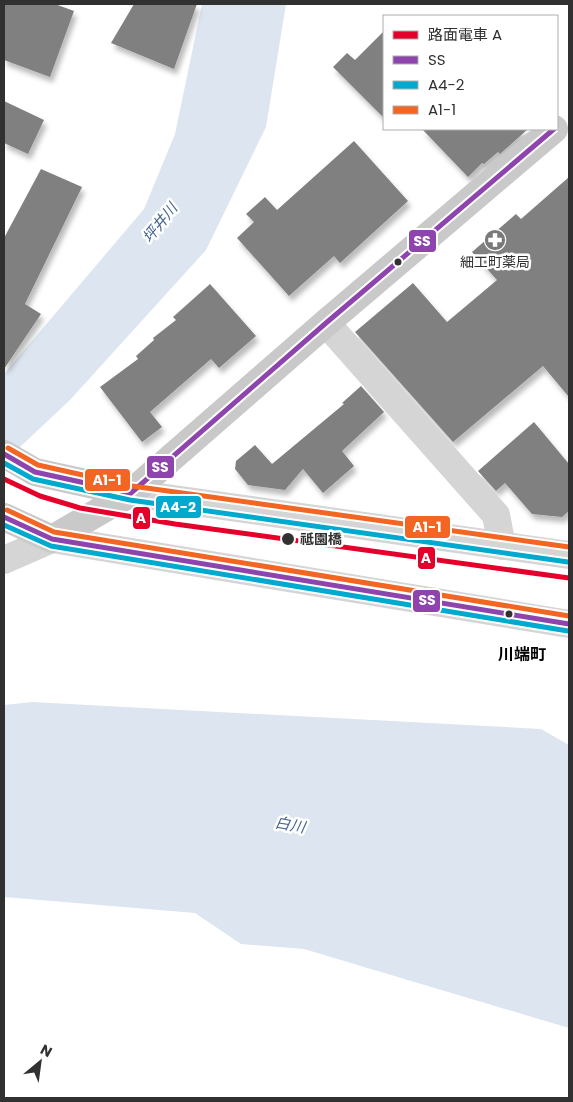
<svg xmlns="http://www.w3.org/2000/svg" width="573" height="1102" font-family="Poppins,'Noto Sans JP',sans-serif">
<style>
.water{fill:#dde5f0}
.building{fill:#808080;filter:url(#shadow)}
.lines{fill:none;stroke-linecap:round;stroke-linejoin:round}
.minor{stroke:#d5d5d5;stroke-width:28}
.major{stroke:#c9c9c9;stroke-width:28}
.bus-1-casing{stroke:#fff;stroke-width:9}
.bus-2-casing{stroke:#fff;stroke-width:9}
.bus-3-casing{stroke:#fff;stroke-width:9}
.bus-1{stroke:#8e44ad;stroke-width:5}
.bus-2{stroke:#00a9ce;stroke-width:5}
.bus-3{stroke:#f26522;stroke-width:5}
.tram-1-casing{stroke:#fff;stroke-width:9}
.tram-1{stroke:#e4002b;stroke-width:5}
.bus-dot{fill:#313131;stroke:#fff;stroke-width:2}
.labels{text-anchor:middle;stroke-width:5;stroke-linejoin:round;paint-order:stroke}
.poi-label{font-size:14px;fill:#313131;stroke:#fff}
.stop-label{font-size:14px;font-weight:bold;fill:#313131;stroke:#fff;text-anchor:start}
.water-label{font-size:15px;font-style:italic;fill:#46638d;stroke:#fff}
.quarter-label{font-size:16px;font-weight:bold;fill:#000;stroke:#fff}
.line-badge{stroke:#fff;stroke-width:2}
.badge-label{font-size:14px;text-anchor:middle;font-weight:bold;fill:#fff}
</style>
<defs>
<filter id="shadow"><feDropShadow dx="3" dy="5.5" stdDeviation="2.5" flood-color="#0004"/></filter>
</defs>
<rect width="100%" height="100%" fill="#fff"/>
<!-- water -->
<g class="water">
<polygon points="202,4 286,4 266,127 206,250 70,400 4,462 4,374 144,209 175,134"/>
<polygon points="32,702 541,729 569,745 569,1028 304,949 241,944 195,913 4,897 4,705"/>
</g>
<!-- building -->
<g class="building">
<polygon points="4,4 55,4 74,11 50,77 4,60"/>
<polygon points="134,4 197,4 174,69 111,43"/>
<polygon points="384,31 384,118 333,67 347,53 355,60"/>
<polygon points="4,101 44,120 28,154 4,143"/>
<polygon points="422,129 528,129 500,154 498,152 484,164 482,163 468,177"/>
<polygon points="354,141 408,201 340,263 334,256 289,296 237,238 254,222 246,214 265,197 277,210"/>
<polygon points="41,169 82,187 25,304 41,314 4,369 4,238"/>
<polygon points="569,177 569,397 543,366 453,442 355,332 413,283 447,322 497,280 472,252 516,214 521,219"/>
<polygon points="210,284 256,336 219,368 211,359 150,412 162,427 142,442 100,387 138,359 136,356 154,340 153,338 176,320 173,317"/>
<polygon points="361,386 384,412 342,451 354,466 323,493 303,469 285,490 248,485 235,469 236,461 255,445 272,464 344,404 342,403"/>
<polygon points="534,422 569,464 569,511 562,517 532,514 505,483 496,491 478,471"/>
</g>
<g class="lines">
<!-- minor -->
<g class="minor">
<polyline points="326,323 496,515 502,546"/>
<polyline points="131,493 569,555"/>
<polyline points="4,560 52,539 569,624"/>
</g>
<!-- major -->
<g class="major">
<polyline points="4,454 35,472 131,493"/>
<polyline points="4,517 52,539 131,493 326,323 554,129"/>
</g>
<!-- bus-1 casing -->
<g class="bus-1-casing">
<g id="bus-1">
<polyline points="4,454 35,472 131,493 326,323 554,129"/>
<polyline points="4,517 52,539 569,624"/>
</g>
</g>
<!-- bus-2 casing -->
<g class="bus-2-casing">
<g id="bus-2">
<polyline points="4,463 33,479 130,500 568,562"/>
<polyline points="4,525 51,546 568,631"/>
</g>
</g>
<!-- bus-3 casing -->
<g class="bus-3-casing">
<g id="bus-3">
<polyline points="8,448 38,465 132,486 569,547"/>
<polyline points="7,510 54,532 569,616"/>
</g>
</g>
<!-- bus-1 -->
<use href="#bus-1" class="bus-1"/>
<!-- bus-2 -->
<use href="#bus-2" class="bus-2"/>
<!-- bus-3 -->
<use href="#bus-3" class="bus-3"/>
<!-- tram-1 casing -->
<g class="tram-1-casing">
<polyline id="tram-1" points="4,479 40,496 80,508 175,524 569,578"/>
</g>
<!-- tram-1 -->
<use href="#tram-1" class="tram-1"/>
</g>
<!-- icons -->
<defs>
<g id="pharmacy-disc" transform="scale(1.125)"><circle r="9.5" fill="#797979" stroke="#fff"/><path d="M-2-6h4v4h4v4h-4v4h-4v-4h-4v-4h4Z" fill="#fff"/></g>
</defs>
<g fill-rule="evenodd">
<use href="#pharmacy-disc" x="495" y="240"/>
</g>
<!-- markers -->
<g class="bus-dot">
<circle cx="398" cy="262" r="4.5"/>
<circle cx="288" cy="539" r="7"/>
<circle cx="509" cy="614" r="4.5"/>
</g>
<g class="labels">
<!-- poi labels -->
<g class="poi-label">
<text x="495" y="267">細工町薬局</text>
</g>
<!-- stop labels -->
<g class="stop-label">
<text x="300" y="544">祗園橋</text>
</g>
<!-- water labels -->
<g class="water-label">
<text transform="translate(160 223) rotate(-51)" y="5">坪井川</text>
<text transform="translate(290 825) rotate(10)" y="5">白川</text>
</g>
<!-- quarter labels -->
<g class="quarter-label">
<text x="522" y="660">川端町</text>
</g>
</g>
<g class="line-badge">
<rect x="408" y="229" width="29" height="24" rx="5" fill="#8e44ad"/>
<rect x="146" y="455" width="29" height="24" rx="5" fill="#8e44ad"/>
<rect x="84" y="468" width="47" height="24" rx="5" fill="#f26522"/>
<rect x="155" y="495" width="47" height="24" rx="5" fill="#00a9ce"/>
<rect x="132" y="506" width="19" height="24" rx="5" fill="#e4002b"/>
<rect x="404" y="515" width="47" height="24" rx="5" fill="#f26522"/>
<rect x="417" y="546" width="19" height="24" rx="5" fill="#e4002b"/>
<rect x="412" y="589" width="29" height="24" rx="5" fill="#8e44ad"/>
</g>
<g class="badge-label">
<text x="422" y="246">SS</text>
<text x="160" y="472">SS</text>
<text x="107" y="485">A1-1</text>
<text x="178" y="512">A4-2</text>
<text x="141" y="523">A</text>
<text x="427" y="532">A1-1</text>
<text x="426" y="563">A</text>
<text x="427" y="605">SS</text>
</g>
<!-- border -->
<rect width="573" height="1102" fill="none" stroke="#313131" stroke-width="10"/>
<!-- legend -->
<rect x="383" y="15" width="175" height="115" fill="#ffffff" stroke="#adadad"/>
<rect x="393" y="31" width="25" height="8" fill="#e4002b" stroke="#adadad"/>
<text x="428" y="40" font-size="15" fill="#313131">路面電車 A</text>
<rect x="393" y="56" width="25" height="8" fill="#8e44ad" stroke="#adadad"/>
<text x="428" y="65" font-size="15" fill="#313131">SS</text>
<rect x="393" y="81" width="25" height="8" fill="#00a9ce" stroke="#adadad"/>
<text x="428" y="90" font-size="15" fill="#313131">A4-2</text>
<rect x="393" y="106" width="25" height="8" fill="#f26522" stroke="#adadad"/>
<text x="428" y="115" font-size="15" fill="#313131">A1-1</text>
<!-- north arrow -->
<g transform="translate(40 1062) rotate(29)" stroke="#ffffff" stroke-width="4" paint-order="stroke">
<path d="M0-4L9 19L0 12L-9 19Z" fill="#313131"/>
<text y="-8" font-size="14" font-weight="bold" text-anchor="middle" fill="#313131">N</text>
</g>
</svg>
